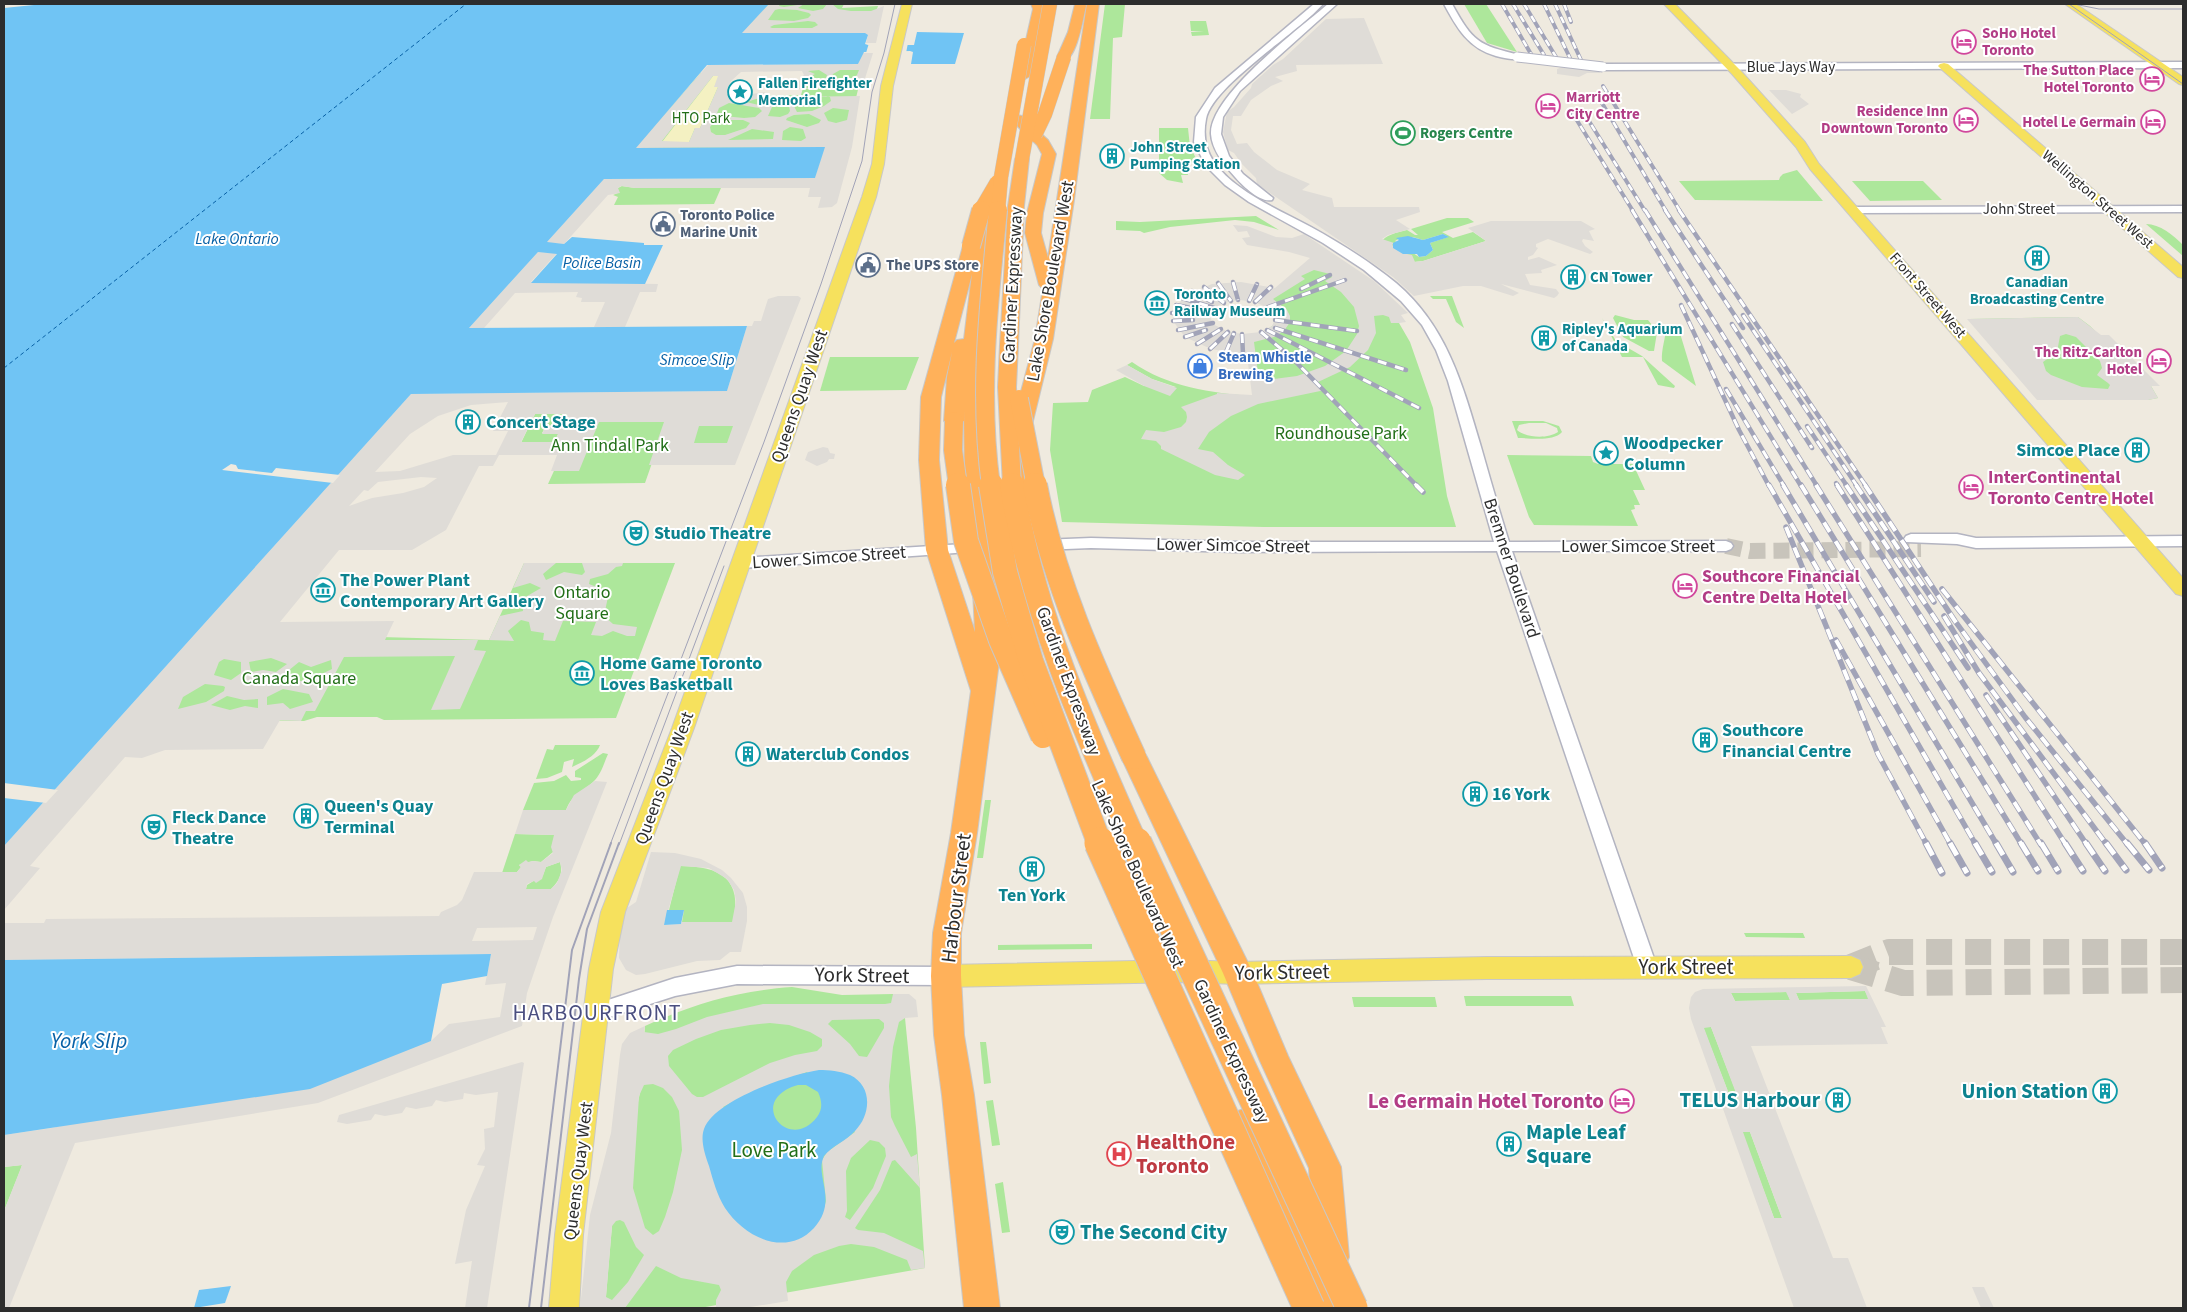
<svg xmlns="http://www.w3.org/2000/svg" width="2187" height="1312" font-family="'Source Sans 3',sans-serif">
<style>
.green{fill:#ade79b;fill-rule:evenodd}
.sand{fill:#f4f1c2}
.plaza{fill:#dfdcd7;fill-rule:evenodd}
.water{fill:#70c4f4;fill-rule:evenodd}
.pier{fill:#efeadf}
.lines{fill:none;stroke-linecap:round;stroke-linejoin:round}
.ferry{stroke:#0861a6;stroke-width:1;stroke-dasharray:4 3;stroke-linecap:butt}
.minor-tunnel{stroke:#c8c4bb;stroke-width:16;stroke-dasharray:16 8;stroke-linecap:butt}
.major-tunnel{stroke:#c8c4bb;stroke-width:26;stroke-dasharray:26 13;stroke-linecap:butt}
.minor-casing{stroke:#b3b4c1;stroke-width:3}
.major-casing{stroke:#c8c8c8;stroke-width:2}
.highway-casing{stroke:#c8c8c8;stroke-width:2}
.minor{fill:#fff;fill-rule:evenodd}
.major{fill:#f6e15d;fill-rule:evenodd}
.highway{fill:#ffb15a;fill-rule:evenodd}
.tram-far1{stroke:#a1a3b8;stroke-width:1}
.tram{stroke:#a1a3b8;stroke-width:2}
.rail-far3-casing{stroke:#a1a3b8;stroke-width:4}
.rail-far2-casing{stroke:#a1a3b8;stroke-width:4.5}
.rail-far1-casing{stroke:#a1a3b8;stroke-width:5.5}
.rail-casing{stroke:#a1a3b8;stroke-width:7}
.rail-far3{stroke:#fff;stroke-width:2.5;stroke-dasharray:7;stroke-linecap:butt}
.rail-far2{stroke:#fff;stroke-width:3;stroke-dasharray:9;stroke-linecap:butt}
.rail-far1{stroke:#fff;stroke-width:4;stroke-dasharray:11;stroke-linecap:butt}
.rail{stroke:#fff;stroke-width:5;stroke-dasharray:14;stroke-linecap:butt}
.minor-bridge-casing{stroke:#b3b4c1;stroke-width:11;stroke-linecap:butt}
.highway-bridge-far3-casing{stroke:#c8c8c8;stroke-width:15;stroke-linecap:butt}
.highway-bridge-far2-casing{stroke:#c8c8c8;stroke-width:20;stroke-linecap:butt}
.highway-bridge-far1-casing{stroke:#c8c8c8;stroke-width:26;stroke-linecap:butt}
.highway-bridge-casing{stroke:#c8c8c8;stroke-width:33;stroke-linecap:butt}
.minor-bridge{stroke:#fff;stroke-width:9}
.highway-bridge-far3{stroke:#ffb15a;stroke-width:14}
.highway-bridge-far2{stroke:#ffb15a;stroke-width:18}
.highway-bridge-far1{stroke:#ffb15a;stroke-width:24}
.highway-bridge{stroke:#ffb15a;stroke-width:31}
.labels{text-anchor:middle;stroke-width:4;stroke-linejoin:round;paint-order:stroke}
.far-hotel-label{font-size:15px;font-weight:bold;fill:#b23c85;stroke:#fff;text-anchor:end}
.far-street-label{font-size:15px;fill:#2d2d2d;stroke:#fff}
.far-culture-label{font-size:15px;font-weight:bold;fill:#0d838f;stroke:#fff;text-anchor:start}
.far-park-label{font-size:15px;fill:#226f18;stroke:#fff}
.far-leisure-label{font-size:15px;font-weight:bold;fill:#27864d;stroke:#fff;text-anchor:start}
.far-service-label{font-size:15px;font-weight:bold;fill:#4e5e75;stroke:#fff;text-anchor:start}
.far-shop-label{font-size:15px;font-weight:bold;fill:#366cbe;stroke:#fff;text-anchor:start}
.far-water-label{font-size:16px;font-style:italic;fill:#0861a6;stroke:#fff}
.street-label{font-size:18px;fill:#2d2d2d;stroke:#fff}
.culture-label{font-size:18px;font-weight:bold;fill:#0d838f;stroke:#fff;text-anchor:start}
.park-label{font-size:18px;fill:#226f18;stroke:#fff}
.hotel-label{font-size:18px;font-weight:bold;fill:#b23c85;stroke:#fff;text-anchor:start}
.near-street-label{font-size:21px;fill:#2d2d2d;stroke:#fff}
.near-culture-label{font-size:21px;font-weight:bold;fill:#0d838f;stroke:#fff;text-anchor:end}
.near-hotel-label{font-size:21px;font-weight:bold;fill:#b23c85;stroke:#fff;text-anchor:end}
.near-health-label{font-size:21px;font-weight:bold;fill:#be3a42;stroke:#fff;text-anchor:start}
.near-park-label{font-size:21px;fill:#226f18;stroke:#fff}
.near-neighbourhood-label{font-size:22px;letter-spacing:1px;fill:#4b4f80;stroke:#fff}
.near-water-label{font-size:22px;font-style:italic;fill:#0861a6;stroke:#fff}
</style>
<rect width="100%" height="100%" fill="#efeadf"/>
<!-- green -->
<g class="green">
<polygon points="769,4 844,4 842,8 878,6 869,33 741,33"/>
<polygon points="1105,4 1125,4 1122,37 1113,38 1110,119 1090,119"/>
<polygon points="1464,4 1486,4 1517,52 1487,43"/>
<polygon points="1190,21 1206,21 1209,35 1192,36 1191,32 1204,32 1191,31"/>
<polygon points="812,65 864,65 844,147 635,148 701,73 732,73 723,97 801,95 808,71"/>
<polygon points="1159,128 1188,128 1190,147 1198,162 1185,163 1188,175 1181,175 1183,183 1167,180 1159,173"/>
<polygon points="1797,170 1823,201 1695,200 1679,181 1779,180 1780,177 1783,174"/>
<polygon points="1852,181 1923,181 1942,200 1870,201"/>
<polygon points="622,186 635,188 721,188 714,204 614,205 618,197 613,195 618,193 618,188"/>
<polygon points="1256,216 1279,230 1254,222 1235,220 1170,227 1144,233 1140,231 1116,230 1116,221 1140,222"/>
<path d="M1447,218H1468L1474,222L1442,232L1453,238L1473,232L1486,241L1423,261L1413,262L1380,244C1385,234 1397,233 1407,230L1415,235H1418L1411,229ZM1443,234L1448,237L1430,243L1433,250L1426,256L1419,257L1395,241L1402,237H1413L1423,240Z"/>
<path d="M2146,224C2160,224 2173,235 2183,245V256Z"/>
<path d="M1316,253L1399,323L1410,342L1433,408L1447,496L1456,527H1264L1062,522L1050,450L1053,403L1088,402L1092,390L1125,377L1144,386L1176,387L1152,379L1127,365L1132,362C1168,387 1211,393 1253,396L1245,335L1262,333L1275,324L1276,314L1266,304Z"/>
<polygon points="1430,296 1452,296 1464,328 1456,322 1446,299 1433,299"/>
<polygon points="1615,315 1634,320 1648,320 1652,325 1658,326 1654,351 1649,351 1623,337 1613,318"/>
<polygon points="2078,317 2090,326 2151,386 2158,398 2148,400 2042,400 1970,319"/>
<polygon points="1602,318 1616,341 1642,356 1675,386 1674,388 1658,385 1643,357 1622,357"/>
<path d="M1666,326L1679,330L1696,386L1662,361C1661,349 1666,338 1666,326Z"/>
<polygon points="830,357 919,357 906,390 820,391"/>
<polygon points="742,404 721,463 652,463 645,483 548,484 584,405"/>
<polygon points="535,414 568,414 562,425 546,426 542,433 558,434 555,442 521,443"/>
<path d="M1512,421H1543L1559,426L1562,432C1553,442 1531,438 1518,438ZM1529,423H1546L1557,428L1558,432C1548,439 1526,438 1517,430L1519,425Z"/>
<polygon points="1507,455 1591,456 1593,462 1598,464 1633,464 1645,490 1633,490 1640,505 1634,505 1635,509 1631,510 1638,526 1534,525 1529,517"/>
<polygon points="524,563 675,563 616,718 384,720 377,717 317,717 304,721 157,718 231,633 489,640"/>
<path d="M555,745H600C596,756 583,762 572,767L574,759L564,762L562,772L547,778L536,779L547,749L553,750Z"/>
<path d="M603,753L608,754C604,763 601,775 593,782C581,793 573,793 566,810H523L534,783L554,781L566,775L571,781L581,780V778L575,777V771Z"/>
<polygon points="985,800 991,800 983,858 977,858"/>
<polygon points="515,834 555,835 553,852 541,862 533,861 519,865 521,867 517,872 502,873"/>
<path d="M560,862C563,873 560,880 551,889H526L527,885L543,875L546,867Z"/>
<path d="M680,866C720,866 743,879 733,922H682L684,910H669Z"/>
<polygon points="1744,933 1803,933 1805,938 1746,937"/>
<polygon points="1092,944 1092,949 998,950 998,945"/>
<path d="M792,987L842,995L893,994L905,1018L916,1128L925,1268L700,1308H605L612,1226L641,1088L645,1026C695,1003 737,991 792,987Z"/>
<polygon points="1865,991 1869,999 1799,1000 1796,993"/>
<polygon points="1787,992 1790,1000 1735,1001 1731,993"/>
<polygon points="1464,996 1571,996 1574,1006 1466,1006"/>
<polygon points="1352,997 1435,997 1437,1007 1354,1007"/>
<polygon points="1703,1027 1711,1027 1740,1102 1732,1102"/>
<polygon points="980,1042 986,1042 991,1083 984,1084"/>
<polygon points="993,1100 1000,1145 992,1146 986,1101"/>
<polygon points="1742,1132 1750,1132 1782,1218 1774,1218"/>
<polygon points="22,1165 20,1171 4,1211 4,1167"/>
<polygon points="1003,1182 1010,1232 1002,1233 995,1184"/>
</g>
<!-- sand -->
<polygon class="sand" points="713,76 719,76 715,87 718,87 700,128 695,128 689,142 662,142"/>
<!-- plaza -->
<g class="plaza">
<path d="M769,4H780L779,6L784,7L804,4L798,8L813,11L823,9L827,4H832L838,9L851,11H871L884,6L876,43H866L868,35L741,33ZM779,9L797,10L809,13L811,15L808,18L794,21L768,20L775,10ZM808,21L815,22L818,25L812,28H772L770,27L774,25Z"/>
<polygon points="1364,18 1383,64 1296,65 1297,71 1275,77 1283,81 1271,86 1251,100 1241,116 1233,116 1231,130 1237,144 1247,143 1254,152 1277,170 1310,184 1302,190 1332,198 1334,207 1419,207 1420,212 1396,220 1410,229 1388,235 1382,239 1394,243 1392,245 1407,254 1412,255 1415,262 1423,261 1486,241 1468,228 1491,221 1581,221 1595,229 1589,231 1594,241 1583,239 1582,241 1585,246 1593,252 1590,254 1548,239 1536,244 1536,247 1538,248 1533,255 1528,257 1528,260 1539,257 1557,265 1541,270 1542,273 1525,274 1530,285 1556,289 1559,293 1557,296 1554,298 1501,284 1519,293 1513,296 1481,286 1463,286 1414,296 1393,277 1257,184 1256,178 1241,163 1234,153 1228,150 1223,132 1227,112 1234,107 1251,88 1252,84 1273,65 1283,59 1326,19"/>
<path d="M863,53H873L862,88L799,89L797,88L801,77L804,75L802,71L741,72L731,81L727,90V94L732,96L734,91L739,90L745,91L737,96L765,92L763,97L746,102L763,106L770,105L784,99L785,97L860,96L852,147L837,203L832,207L818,208L821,197H808L810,188H635L621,186L618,188L620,193L608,195L564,244L546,243L604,179L815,178L824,147L635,148L708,65L858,64ZM819,70L827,75L825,81L812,88H802L806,87L809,77L815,74L808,71ZM840,70H859L857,75L853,78L831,79L833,74ZM713,76H718L714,87H718L700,128H695L689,142L662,141ZM826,96L830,97L831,101L824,106L812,111L797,112L792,102L794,99L802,97ZM785,102L789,106L790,111L788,114L780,117L768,116L772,107ZM729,103L759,108L762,111L755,117L744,118L723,116L717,113L719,108ZM833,108L849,110L847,120L836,123L828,121L824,113ZM809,114L821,120L819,123L807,127L786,120L787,118L794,115ZM729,120H743L750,123L746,128L725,135H716L711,132L710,127L713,123ZM790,127L803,129L806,138L801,141L782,140L783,131ZM752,129L774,132L773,139L728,140Z"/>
<polygon points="1562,67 1599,71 1600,73 1587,73 1579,77 1557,74 1557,69"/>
<polygon points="1769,90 1786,90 1801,94 1800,97 1809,104 1792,114"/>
<path d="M1233,225L1247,226L1276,237L1292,238L1304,234L1374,281L1408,313L1401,315L1406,322L1399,323H1391L1389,317L1383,315L1374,316L1376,333L1368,350L1350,367L1318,382L1325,390L1258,404L1231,416L1209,432L1198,449L1213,452L1228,465L1245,475L1238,480L1215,475L1161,449V446L1156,441L1141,439L1146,430L1164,432L1181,427L1186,422L1187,417L1186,412L1181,407L1217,394V393L1252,395L1247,355L1211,349L1185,337L1173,321L1174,309L1186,295L1212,284L1241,282L1275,288L1310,258L1289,252L1247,245L1242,238L1250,237L1247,231L1238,232ZM1314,270L1330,274L1332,277L1325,281L1341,292L1354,307L1359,326L1357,334L1346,351L1325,366L1297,376L1259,381L1254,342L1274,337L1284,331L1290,322V316L1287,310L1273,299L1305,279L1301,276ZM1240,300L1255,302L1270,309L1275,319L1272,326L1261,332L1242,334L1226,331L1213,324L1210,316L1214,308L1225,302Z"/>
<polygon points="538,252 557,253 531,282 658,284 656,292 640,292 625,327 594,327 605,302 581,302 582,298 576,297 578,292 515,293 484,328 469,328"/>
<path d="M778,296H798L801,298L735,465H649L664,422H599L579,471H551L557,455H499L493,466H479L446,530L412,550H339L280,622L394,621L385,640H478L474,650L486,651L460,709L431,710L455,656L344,657L315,711H306L301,721L280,720L263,749L165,750L142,758L125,757L30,866L40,868L4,910V846L411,394L727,391L747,326H752L754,321H761L768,299ZM508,402L493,431H508L496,455H453L400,471L375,472L410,434L438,416L471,405ZM535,414H567L562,425L546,426L542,434H558L554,442H521ZM699,426H733L727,443H694ZM421,477L437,478L424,487L403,493L372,498L349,506L364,490L368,491L378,482ZM271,658L287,664L276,672L263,670L251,672L249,662ZM224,659L241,662V673L231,680L214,675L219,662ZM331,660L332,669L307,681H287L283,675L299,662L311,667ZM205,684L223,686L225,687L224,691L206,702L178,709L183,697ZM283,689L309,694L313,702L290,709L283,703L267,705V697ZM227,696L244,700L258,699V708L245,706L230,710L211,705Z"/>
<path d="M2078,317L2101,335H2109L2160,386H2151L2158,398L2148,400H2037L1967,319ZM2066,334L2076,337L2100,361L2102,368L2097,375L2108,383L2110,385L2108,389L2082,387L2051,375L2046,371L2043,362L2057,352L2060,336Z"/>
<polygon points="1127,365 1152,379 1177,388 1170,396 1144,386 1116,370"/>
<polygon points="823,447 828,448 830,453 835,454 834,459 829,459 827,462 817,466 805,460 808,452"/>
<polygon points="524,563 556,563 543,574 546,580 564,572 582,575 585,572 582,563 623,563 622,566 616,567 608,574 590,579 589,584 609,592 604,616 613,624 637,627 635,636 627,636 613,631 602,636 591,635 596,622 563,621 555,641 543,640 544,633 531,631 529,622 521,620 508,631 514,641 489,640 500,616 523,611 522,599 541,588 530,583 513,588"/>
<path d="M595,781L607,782L553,917L527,993L522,1026L318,1103L75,1143L9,1308H4V1211L22,1165L4,1167V1135L52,1128L431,1041L449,1024L500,1017L506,983L485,985L491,954L4,960V923H44L46,919L439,916L441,912L457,905L462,900L474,872H517L521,867L519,865L526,860L528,862L533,861L541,862L553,853L551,847L554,835L515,834L523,810H566L574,795ZM560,862L562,870L557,883L551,889H526L527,884L534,881L536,883L542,879L546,867ZM537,927L533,940L472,941L477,928Z"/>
<path d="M651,852L675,853L701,859L722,870L731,878L743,893L747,907V921L741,952H730L720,960L697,961L645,974L636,975L626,970L619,958L620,928L624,910L636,902ZM681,866L709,868L727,879L734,890L736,901L732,922H682L681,924L664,925Z"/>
<path d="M1866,986L1886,1027H1881L1888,1044L1751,1046L1833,1258H1848L1867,1308H1794L1691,1019L1689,1008L1691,997L1695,992L1703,989ZM1865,991L1868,999L1799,1000L1796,993ZM1786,992L1790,1000L1735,1001L1731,993ZM1711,1027L1739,1101V1102H1732L1704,1028ZM1743,1132H1750L1782,1218H1774Z"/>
<path d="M893,994H909L916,1000L918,1017L905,1018L899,1022L893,1047L889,1086L891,1117L895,1126L911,1157L917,1154L920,1188L895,1160L892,1161L880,1190L855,1228L858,1230L884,1233L923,1251L925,1268L911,1270L907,1260L874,1247L851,1244L839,1246L814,1255L792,1271L786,1282L788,1301L744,1308H716V1300L721,1290L719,1285L681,1278L656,1266L625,1308H580L590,1215L611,1133L620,1055L622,1044L630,1033L645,1026L644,1032L658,1034L676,1029L707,1017L763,1004H885L891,1003ZM879,1019L884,1023V1028L867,1057L859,1056L850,1044L828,1024L832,1020ZM770,1023L789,1025L810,1032L822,1039V1046L817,1051L795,1055L770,1063L703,1097H697L692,1094L669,1066L668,1056L673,1050L696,1039L721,1030L750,1025ZM807,1072L855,1132L827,1152L822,1160L826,1201L822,1215L723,1107L754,1091ZM653,1084L663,1088L672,1097L679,1111L682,1150L673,1192L665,1217L659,1231L653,1235L645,1228L633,1188L639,1096L644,1085ZM870,1140L879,1142L885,1148L886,1156L873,1188L850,1220L845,1217L847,1211L846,1171L851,1158ZM620,1220L624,1222L636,1247L644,1255L628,1282L612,1300L606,1297L612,1226L616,1221Z"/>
<polygon points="522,1062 524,1063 523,1069 487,1308 465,1308 472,1261 455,1264 466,1210 485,1166 477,1165 485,1149 484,1129 494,1127 498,1092 476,1095 464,1093 463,1099 445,1102 436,1100 432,1106 416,1109 406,1107 402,1113 385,1116 375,1114 371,1120 347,1124 337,1122 339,1115"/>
<polygon points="1972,1287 1984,1287 1994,1308 1981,1308"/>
</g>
<!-- water -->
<g class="water">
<polygon points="44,4 769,4 742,33 865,33 868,35 865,44 868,45 914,45 917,32 964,33 955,64 911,64 913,52 910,51 864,52 858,64 707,65 636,148 825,147 815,178 604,179 547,242 564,244 572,237 644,243 644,245 663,245 645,284 531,283 557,254 538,252 469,328 747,326 727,391 411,394 4,846 4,8"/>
<polygon points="1443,234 1449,237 1430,243 1433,250 1426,256 1419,257 1417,254 1403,254 1393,248 1393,243 1399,240 1396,238 1408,236 1423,240"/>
<polygon points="667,910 684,910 681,924 664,925"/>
<polygon points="491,954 487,976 442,984 431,1041 310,1089 4,1135 4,960"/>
<path d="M819,1070C829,1070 840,1071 850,1075C873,1086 871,1115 855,1131C846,1141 832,1146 824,1156C814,1177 839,1200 814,1228C786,1258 744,1237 725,1208C717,1195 713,1180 709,1166C705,1155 700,1140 704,1129C714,1100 791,1074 819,1070ZM798,1085H806L818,1092C822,1101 823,1109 817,1117C789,1154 745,1100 798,1085Z"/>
<polygon points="231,1286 225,1303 194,1308 199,1290"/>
</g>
<!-- pier -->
<g class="pier">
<polygon points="869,43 908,43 906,53 866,53"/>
<polygon points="231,464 236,465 238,469 272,473 276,468 340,475 333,483 222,470"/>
<polygon points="4,783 58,790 46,803 4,798"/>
</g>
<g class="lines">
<!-- ferry -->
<polyline class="ferry" points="4,368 466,4"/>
<!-- minor-tunnel -->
<polyline class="minor-tunnel" points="1726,546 1750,551 1921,549"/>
<!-- major-tunnel -->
<g class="major-tunnel">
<polyline points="1851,967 1889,952 2183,952"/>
<polyline points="1851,967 1903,983 2183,980"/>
</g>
<!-- minor casing -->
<g class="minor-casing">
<g id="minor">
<path d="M1314,4H1323C1299,32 1212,86 1206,119C1203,134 1205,149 1214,162C1235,192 1280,210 1311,227C1340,243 1369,261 1396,283C1447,326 1463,386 1481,447C1490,479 1499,510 1509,542L1726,541L1731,543L1733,546L1731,549L1726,551H1512L1657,967L1654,973L1647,976L1640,973L1637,967L1497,551L1239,552L1091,548L1041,550L1036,548L1034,545L1036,542L1041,540L1091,538L1239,542H1494L1448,381L1436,350L1422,325L1401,301L1364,270L1323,243L1249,202L1225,185L1206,166L1194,142L1196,117L1215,88Z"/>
<path d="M1328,4H1337L1240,91L1223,117L1221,134L1229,156L1243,174L1273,198L1272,200C1260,203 1242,185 1235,177C1224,165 1212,150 1211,134C1209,96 1299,29 1328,4Z"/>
<path d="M1444,4H1452C1473,42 1478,45 1520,55V59C1513,60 1504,58 1496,56C1468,48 1457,28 1444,4Z"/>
<polygon points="2183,62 2183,68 1603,70 1598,67 1603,64"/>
<polygon points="2183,206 2183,212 1855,213 1850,210 1855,207"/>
<polygon points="1911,534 1957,534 1976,538 2183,536 2183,546 1976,548 1957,544 1906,542 1904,539 1906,536"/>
<polygon points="979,543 984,545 986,548 984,551 741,568 736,566 733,563 736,560 741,558"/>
<polygon points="737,966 946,967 953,970 956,976 953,982 946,985 737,984 675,996 597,1021 590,1018 587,1012 590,1006 675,978"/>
</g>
</g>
<!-- major casing -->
<g class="major-casing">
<g id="major">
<polygon points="902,4 912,4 893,86 884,164 876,197 694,728 625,912 613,969 583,1235 579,1308 549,1308 555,1235 589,969 601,912 672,728 862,197 872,164 881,86"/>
<polygon points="1664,4 1675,4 1740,70 1805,142 1819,164 2183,578 2183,596 2176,594 1810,169 1796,147 1732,74"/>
<polygon points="2065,4 2076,4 2183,77 2183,85 2179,84"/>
<polygon points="1944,63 1948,64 2183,267 2183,278 2178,277 1940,68 1938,66 1940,64"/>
<polygon points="1851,956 1860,960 1863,967 1860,974 1851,978 1487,979 1238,984 1182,982 946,987 937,984 934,976 937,968 946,965 1182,960 1238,962 1487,957"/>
</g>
</g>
<!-- highway casing -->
<g class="highway-casing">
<g id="highway">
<polygon points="1031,4 1043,4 1045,9 1032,75 1025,79 1018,75 1033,9"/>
<path d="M1075,4H1085L1086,6C1083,18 1077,58 1064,61L1057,57L1068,32Z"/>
<polygon points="1087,4 1099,4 1074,200 1053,339 1031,429 1038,513 1035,518 1027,520 1019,518 1016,513 1011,429 1035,339 1043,289 1039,285 1025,233 1027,213 1042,154 1037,145 1010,119 1017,115 1022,116 1048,140 1056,154 1043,213 1041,233 1048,258"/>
<polygon points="1022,155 1027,156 1029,159 1024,206 1018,345 1015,349 1009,350 1003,349 1000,345 1008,206 1015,159 1017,156"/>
<path d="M989,196L995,198L997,201L982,340L985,497L993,548L1000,654L977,833L961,933V976L964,1035L974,1095L1000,1308H964L942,1095L934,1035L931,976L933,933L951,833L971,691L926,550L919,460L921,397L963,246L965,242H976L981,201L983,198ZM972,274L964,339L957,340L954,343ZM952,352L947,377L944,421L947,425L954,427L961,425L964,421V410L965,497L971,548L975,632L948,550L939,460L941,397Z"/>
<polygon points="1134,747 1143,750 1147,757 1253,973 1288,1056 1341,1167 1349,1257 1344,1269 1336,1273 1352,1308 1316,1308 1233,1122 1238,1111 1249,1107 1260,1111 1312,1223 1309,1168 1260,1061 1223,973 1121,757 1125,750"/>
</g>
</g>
<!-- minor -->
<use href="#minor" class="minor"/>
<!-- major -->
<use href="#major" class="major"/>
<!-- highway -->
<use href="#highway" class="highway"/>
<!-- tram-far1 -->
<g class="tram-far1">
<polyline points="2069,4 2183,84"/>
<polyline points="2074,4 2099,9 2183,9"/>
<polyline points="610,845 764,442 821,284 862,161 872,92 884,53 895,4"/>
<polyline points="619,845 724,566"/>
</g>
<!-- tram -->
<g class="tram">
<polyline points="529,1308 572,950 611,843"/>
<polyline points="541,1308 579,979 587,929 619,843"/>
</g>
<!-- rail-far3 casing -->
<g class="rail-far3-casing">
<g id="rail-far3">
<polyline points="1502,4 1531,54"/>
<polyline points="1513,4 1544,55"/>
<polyline points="1524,4 1556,57"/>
<polyline points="1544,4 1570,58"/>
<polyline points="1555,4 1581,60"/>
<polyline points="1564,4 1571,22"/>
<polyline points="1603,86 1680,211"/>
<polyline points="1599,98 1666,211"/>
<polyline points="1584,113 1645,211"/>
<polyline points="1573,114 1633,211"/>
</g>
</g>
<!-- rail-far2 casing -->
<g class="rail-far2-casing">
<g id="rail-far2">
<polyline points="1632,210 1801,486"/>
<polyline points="1645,210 1817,486"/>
<polyline points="1665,210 1743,328"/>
<polyline points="1679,210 1866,486"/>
<polyline points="1233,282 1238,300"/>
<polyline points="1218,283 1231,301"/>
<polyline points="1204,287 1224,303"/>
<polyline points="1301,289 1330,275"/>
<polyline points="1192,291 1212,302"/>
<polyline points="1182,298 1214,308"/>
<polyline points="1249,301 1257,284"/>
<polyline points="1255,302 1271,287"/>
<polyline points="1176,305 1196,309"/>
<polyline points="1681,305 1739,430 1769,486"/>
<polyline points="1268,307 1345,280"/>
<polyline points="1172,313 1210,315"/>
<polyline points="1743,315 1857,486"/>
<polyline points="1275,320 1357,331"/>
<polyline points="1173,321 1193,320"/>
<polyline points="1732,324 1812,448"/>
<polyline points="1275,328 1406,370"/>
<polyline points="1178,330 1213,323"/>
<polyline points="1267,330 1419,408"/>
<polyline points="1261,332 1293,359 1417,486"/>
<polyline points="1242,334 1243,354"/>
<polyline points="1185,337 1206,330"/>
<polyline points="1197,344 1221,329"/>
<polyline points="1210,349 1228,332"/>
<polyline points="1226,352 1234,333"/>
<polyline points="1726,389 1784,486"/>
<polyline points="1807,426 1847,486"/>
<polyline points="1836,483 1838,486"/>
</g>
</g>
<!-- rail-far1 casing -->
<g class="rail-far1-casing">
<g id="rail-far1">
<polyline points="1416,485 1423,492"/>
<polyline points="1769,485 1976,845"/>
<polyline points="1783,485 1997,845"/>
<polyline points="1801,485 2022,845"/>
<polyline points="1816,485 2041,845"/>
<polyline points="1837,485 2066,845"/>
<polyline points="1846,485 1968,668"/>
<polyline points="1856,485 1934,602"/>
<polyline points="1865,485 1955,621 2025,717 2128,845"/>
<polyline points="1786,527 1878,754 1927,845"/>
<polyline points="1942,589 2146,845"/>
<polyline points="1944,616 1979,673 2107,845"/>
<polyline points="1836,640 1951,845"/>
<polyline points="1986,695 2087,845"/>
</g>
</g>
<!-- rail casing -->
<g class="rail-casing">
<g id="rail">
<polyline points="1926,843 1942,873"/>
<polyline points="1950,843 1967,873"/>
<polyline points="1975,843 1992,872"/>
<polyline points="1996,843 2013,872"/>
<polyline points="2021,843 2038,871"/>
<polyline points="2041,843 2058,871"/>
<polyline points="2065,843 2083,871"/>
<polyline points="2086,843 2105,871"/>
<polyline points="2106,843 2126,870"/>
<polyline points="2127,843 2149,870"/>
<polyline points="2145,843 2162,868"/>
</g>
</g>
<!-- rail-far3 -->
<use href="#rail-far3" class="rail-far3"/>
<!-- rail-far2 -->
<use href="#rail-far2" class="rail-far2"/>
<!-- rail-far1 -->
<use href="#rail-far1" class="rail-far1"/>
<!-- rail -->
<use href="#rail" class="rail"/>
<!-- minor-bridge casing -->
<g class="minor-bridge-casing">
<polyline id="minor-bridge" points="1517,57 1603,67"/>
</g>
<!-- highway-bridge-far3 casing -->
<g class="highway-bridge-far3-casing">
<g id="highway-bridge-far3">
<polyline points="1035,135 1045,114 1064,57"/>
<polyline points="1022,159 1050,4"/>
<polyline points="980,211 997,182"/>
<polyline points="998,211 1001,177 1024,45"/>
</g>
</g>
<!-- highway-bridge-far2 casing -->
<g class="highway-bridge-far2-casing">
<g id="highway-bridge-far2">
<polyline points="971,246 981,210"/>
<polyline points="1009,345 1007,387 1012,486"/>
<polyline points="1019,399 1036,486"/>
<polyline points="954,421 953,450 958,486"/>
<path d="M991,486C978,392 989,303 998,210"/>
</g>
</g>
<!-- highway-bridge-far1 casing -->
<g class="highway-bridge-far1-casing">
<g id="highway-bridge-far1">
<polyline points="958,485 966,541 1001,640 1043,736"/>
<polyline points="991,485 1005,572 1031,661 1100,845"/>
<path d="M1012,485C1032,611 1084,729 1136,845"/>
<path d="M1035,485C1053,580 1094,669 1134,757"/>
</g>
</g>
<!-- highway-bridge casing -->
<g class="highway-bridge-casing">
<g id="highway-bridge">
<polyline points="1100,843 1309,1308"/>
<polyline points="1136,843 1352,1308"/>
</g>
</g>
<!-- minor-bridge -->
<use href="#minor-bridge" class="minor-bridge"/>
<!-- highway-bridge-far3 -->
<use href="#highway-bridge-far3" class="highway-bridge-far3"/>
<!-- highway-bridge-far2 -->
<use href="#highway-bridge-far2" class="highway-bridge-far2"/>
<!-- highway-bridge-far1 -->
<use href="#highway-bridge-far1" class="highway-bridge-far1"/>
<!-- highway-bridge -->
<use href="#highway-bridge" class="highway-bridge"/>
</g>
<!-- icons -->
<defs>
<g id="hotel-ring" transform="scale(1.25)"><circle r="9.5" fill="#fff" stroke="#d1479c" stroke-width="1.5"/><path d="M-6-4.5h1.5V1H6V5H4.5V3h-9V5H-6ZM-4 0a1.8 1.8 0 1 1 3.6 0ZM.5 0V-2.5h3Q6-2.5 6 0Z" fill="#d1479c"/></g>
<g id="sight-ring" transform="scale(1.25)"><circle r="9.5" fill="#fff" stroke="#0f9aa8" stroke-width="1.5"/><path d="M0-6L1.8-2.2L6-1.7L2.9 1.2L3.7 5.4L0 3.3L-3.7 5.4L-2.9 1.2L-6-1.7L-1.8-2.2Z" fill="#0f9aa8"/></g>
<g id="stadium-ring" transform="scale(1.25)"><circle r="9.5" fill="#fff" stroke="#2e9e5b" stroke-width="1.5"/><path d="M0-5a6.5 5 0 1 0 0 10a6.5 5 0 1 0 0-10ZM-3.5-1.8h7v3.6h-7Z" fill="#2e9e5b"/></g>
<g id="building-ring" transform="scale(1.25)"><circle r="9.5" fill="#fff" stroke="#0f9aa8" stroke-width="1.5"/><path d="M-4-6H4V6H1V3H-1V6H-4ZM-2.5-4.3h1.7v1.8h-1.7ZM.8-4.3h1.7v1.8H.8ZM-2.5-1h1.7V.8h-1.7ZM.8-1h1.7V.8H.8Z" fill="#0f9aa8"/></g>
<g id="civic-ring" transform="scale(1.25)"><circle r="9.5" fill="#fff" stroke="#5c6f8a" stroke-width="1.5"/><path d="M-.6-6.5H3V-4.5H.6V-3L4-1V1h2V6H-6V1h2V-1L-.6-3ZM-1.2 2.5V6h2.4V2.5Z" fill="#5c6f8a"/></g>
<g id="museum-ring" transform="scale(1.25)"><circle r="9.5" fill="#fff" stroke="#0f9aa8" stroke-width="1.5"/><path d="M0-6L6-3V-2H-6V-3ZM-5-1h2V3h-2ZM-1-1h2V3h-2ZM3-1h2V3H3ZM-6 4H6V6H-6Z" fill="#0f9aa8"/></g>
<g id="shop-ring" transform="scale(1.25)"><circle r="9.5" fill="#fff" stroke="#3f7fe0" stroke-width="1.5"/><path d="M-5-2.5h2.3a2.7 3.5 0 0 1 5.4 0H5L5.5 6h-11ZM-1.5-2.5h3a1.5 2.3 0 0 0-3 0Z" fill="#3f7fe0"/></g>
<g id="theatre-ring" transform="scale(1.25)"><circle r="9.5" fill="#fff" stroke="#0f9aa8" stroke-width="1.5"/><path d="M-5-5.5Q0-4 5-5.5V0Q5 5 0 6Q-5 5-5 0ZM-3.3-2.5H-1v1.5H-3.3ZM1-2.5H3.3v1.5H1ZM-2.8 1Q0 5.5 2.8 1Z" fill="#0f9aa8"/></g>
<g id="hospital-ring" transform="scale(1.25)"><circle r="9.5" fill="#fff" stroke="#e0444e" stroke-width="1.5"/><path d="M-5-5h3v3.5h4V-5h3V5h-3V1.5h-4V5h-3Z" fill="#e0444e"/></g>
</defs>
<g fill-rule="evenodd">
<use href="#hotel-ring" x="1964" y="42"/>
<use href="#hotel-ring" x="2152" y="79"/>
<use href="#sight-ring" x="740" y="92"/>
<use href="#hotel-ring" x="1548" y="106"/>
<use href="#hotel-ring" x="1966" y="120"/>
<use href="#hotel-ring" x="2153" y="122"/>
<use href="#stadium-ring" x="1403" y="133"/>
<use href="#building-ring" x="1112" y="156"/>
<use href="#civic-ring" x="663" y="224"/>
<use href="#building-ring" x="2037" y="258"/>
<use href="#civic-ring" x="868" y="265"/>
<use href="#building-ring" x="1573" y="277"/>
<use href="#museum-ring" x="1157" y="303"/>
<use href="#building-ring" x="1544" y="338"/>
<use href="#hotel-ring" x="2159" y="361"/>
<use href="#shop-ring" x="1200" y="366"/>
<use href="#building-ring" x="468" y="422"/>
<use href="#building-ring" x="2137" y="450"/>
<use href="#sight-ring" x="1606" y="453"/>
<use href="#hotel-ring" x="1971" y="487"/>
<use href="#theatre-ring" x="636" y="533"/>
<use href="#hotel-ring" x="1685" y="586"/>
<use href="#museum-ring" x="323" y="590"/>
<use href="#museum-ring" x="582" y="673"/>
<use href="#building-ring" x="1705" y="740"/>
<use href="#building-ring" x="748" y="754"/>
<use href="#building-ring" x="1475" y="794"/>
<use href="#building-ring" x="306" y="816"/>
<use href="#theatre-ring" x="154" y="827"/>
<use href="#building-ring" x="1032" y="869"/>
<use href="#building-ring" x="2105" y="1091"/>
<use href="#building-ring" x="1838" y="1100"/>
<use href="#hotel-ring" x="1622" y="1101"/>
<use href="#building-ring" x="1509" y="1144"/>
<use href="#hospital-ring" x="1119" y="1154"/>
<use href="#theatre-ring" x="1062" y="1232"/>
</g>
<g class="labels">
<!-- far-hotel labels -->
<g class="far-hotel-label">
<text x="1982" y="38" text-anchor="start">SoHo Hotel<tspan x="1982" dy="17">Toronto</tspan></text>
<text x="2134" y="75">The Sutton Place<tspan x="2134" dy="17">Hotel Toronto</tspan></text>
<text x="1566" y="102" text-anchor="start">Marriott<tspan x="1566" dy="17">City Centre</tspan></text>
<text x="1948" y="116">Residence Inn<tspan x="1948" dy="17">Downtown Toronto</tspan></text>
<text x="2136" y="127">Hotel Le Germain</text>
<text x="2142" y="357">The Ritz-Carlton<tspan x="2142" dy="17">Hotel</tspan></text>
</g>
<!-- far-street labels -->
<g class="far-street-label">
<text x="1791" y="72">Blue Jays Way</text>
<text transform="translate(2098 199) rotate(41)" y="5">Wellington Street West</text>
<text x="2019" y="214">John Street</text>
<text transform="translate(1928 295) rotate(49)" y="5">Front Street West</text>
</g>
<!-- far-culture labels -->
<g class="far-culture-label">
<text x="758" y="88">Fallen Firefighter<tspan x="758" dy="17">Memorial</tspan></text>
<text x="1130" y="152">John Street<tspan x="1130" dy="17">Pumping Station</tspan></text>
<text x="1590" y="282">CN Tower</text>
<text x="2037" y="287" text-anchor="middle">Canadian<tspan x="2037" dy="17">Broadcasting Centre</tspan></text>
<text x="1174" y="299">Toronto<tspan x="1174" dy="17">Railway Museum</tspan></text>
<text x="1562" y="334">Ripley's Aquarium<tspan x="1562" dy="17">of Canada</tspan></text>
</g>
<!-- far-park labels -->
<g class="far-park-label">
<text x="701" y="123">HTO Park</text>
</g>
<!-- far-leisure labels -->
<g class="far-leisure-label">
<text x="1420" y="138">Rogers Centre</text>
</g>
<!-- far-service labels -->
<g class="far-service-label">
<text x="680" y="220">Toronto Police<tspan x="680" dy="17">Marine Unit</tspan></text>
<text x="886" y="270">The UPS Store</text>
</g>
<!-- far-shop labels -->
<g class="far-shop-label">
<text x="1218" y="362">Steam Whistle<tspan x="1218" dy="17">Brewing</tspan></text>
</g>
<!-- far-water labels -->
<g class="far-water-label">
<text x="237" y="244">Lake Ontario</text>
<text x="602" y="268">Police Basin</text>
<text x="697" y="365">Simcoe Slip</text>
</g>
<!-- street labels -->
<g class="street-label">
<text transform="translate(1050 281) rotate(-80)" y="6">Lake Shore Boulevard West</text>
<text transform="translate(1012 285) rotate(-87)" y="6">Gardiner Expressway</text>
<text transform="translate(799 396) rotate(-71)" y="6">Queens Quay West</text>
<text transform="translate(1233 545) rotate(1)" y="6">Lower Simcoe Street</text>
<text x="1638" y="552">Lower Simcoe Street</text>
<text transform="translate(829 557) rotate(-4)" y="6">Lower Simcoe Street</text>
<text transform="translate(1512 568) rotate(72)" y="6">Bremner Boulevard</text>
<text transform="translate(1069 681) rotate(70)" y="6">Gardiner Expressway</text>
<text transform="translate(664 778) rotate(-70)" y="6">Queens Quay West</text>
<text transform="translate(1138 874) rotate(66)" y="6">Lake Shore Boulevard West</text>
<text transform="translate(1232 1051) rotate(65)" y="6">Gardiner Expressway</text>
<text transform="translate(578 1171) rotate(-83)" y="6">Queens Quay West</text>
</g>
<!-- culture labels -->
<g class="culture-label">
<text x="486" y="428">Concert Stage</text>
<text x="1624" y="449">Woodpecker<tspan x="1624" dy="21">Column</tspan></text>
<text x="2120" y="456" text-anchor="end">Simcoe Place</text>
<text x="654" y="539">Studio Theatre</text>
<text x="340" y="586">The Power Plant<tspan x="340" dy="21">Contemporary Art Gallery</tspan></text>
<text x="600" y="669">Home Game Toronto<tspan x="600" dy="21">Loves Basketball</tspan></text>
<text x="1722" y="736">Southcore<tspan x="1722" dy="21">Financial Centre</tspan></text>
<text x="766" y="760">Waterclub Condos</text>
<text x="1492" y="800">16 York</text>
<text x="324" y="812">Queen's Quay<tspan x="324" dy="21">Terminal</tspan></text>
<text x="172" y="823">Fleck Dance<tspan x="172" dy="21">Theatre</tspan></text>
<text x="1032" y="901" text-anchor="middle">Ten York</text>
</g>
<!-- park labels -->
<g class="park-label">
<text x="1341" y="439">Roundhouse Park</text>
<text x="610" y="451">Ann Tindal Park</text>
<text x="582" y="598">Ontario<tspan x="582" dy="21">Square</tspan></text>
<text x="299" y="684">Canada Square</text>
</g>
<!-- hotel labels -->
<g class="hotel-label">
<text x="1988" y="483">InterContinental<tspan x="1988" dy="21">Toronto Centre Hotel</tspan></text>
<text x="1702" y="582">Southcore Financial<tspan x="1702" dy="21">Centre Delta Hotel</tspan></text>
</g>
<!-- near-street labels -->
<g class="near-street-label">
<text transform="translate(956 898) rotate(-83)" y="7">Harbour Street</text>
<text x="1686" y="974">York Street</text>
<text transform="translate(1282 972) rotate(-1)" y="7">York Street</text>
<text transform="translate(862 975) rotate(1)" y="7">York Street</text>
</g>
<!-- near-culture labels -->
<g class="near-culture-label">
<text x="2088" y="1098">Union Station</text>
<text x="1820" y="1107">TELUS Harbour</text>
<text x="1526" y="1139" text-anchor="start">Maple Leaf<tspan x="1526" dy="24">Square</tspan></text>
<text x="1080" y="1239" text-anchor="start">The Second City</text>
</g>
<!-- near-hotel labels -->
<g class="near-hotel-label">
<text x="1604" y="1108">Le Germain Hotel Toronto</text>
</g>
<!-- near-health labels -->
<g class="near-health-label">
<text x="1136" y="1149">HealthOne<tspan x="1136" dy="24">Toronto</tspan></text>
</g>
<!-- near-park labels -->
<g class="near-park-label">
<text x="774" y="1157">Love Park</text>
</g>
<!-- near-neighbourhood labels -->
<g class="near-neighbourhood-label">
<text x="597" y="1020">HARBOURFRONT</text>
</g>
<!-- near-water labels -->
<g class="near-water-label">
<text x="89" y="1048">York Slip</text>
</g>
</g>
<!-- border -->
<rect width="2187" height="1312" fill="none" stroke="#2d2d2d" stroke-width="10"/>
</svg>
